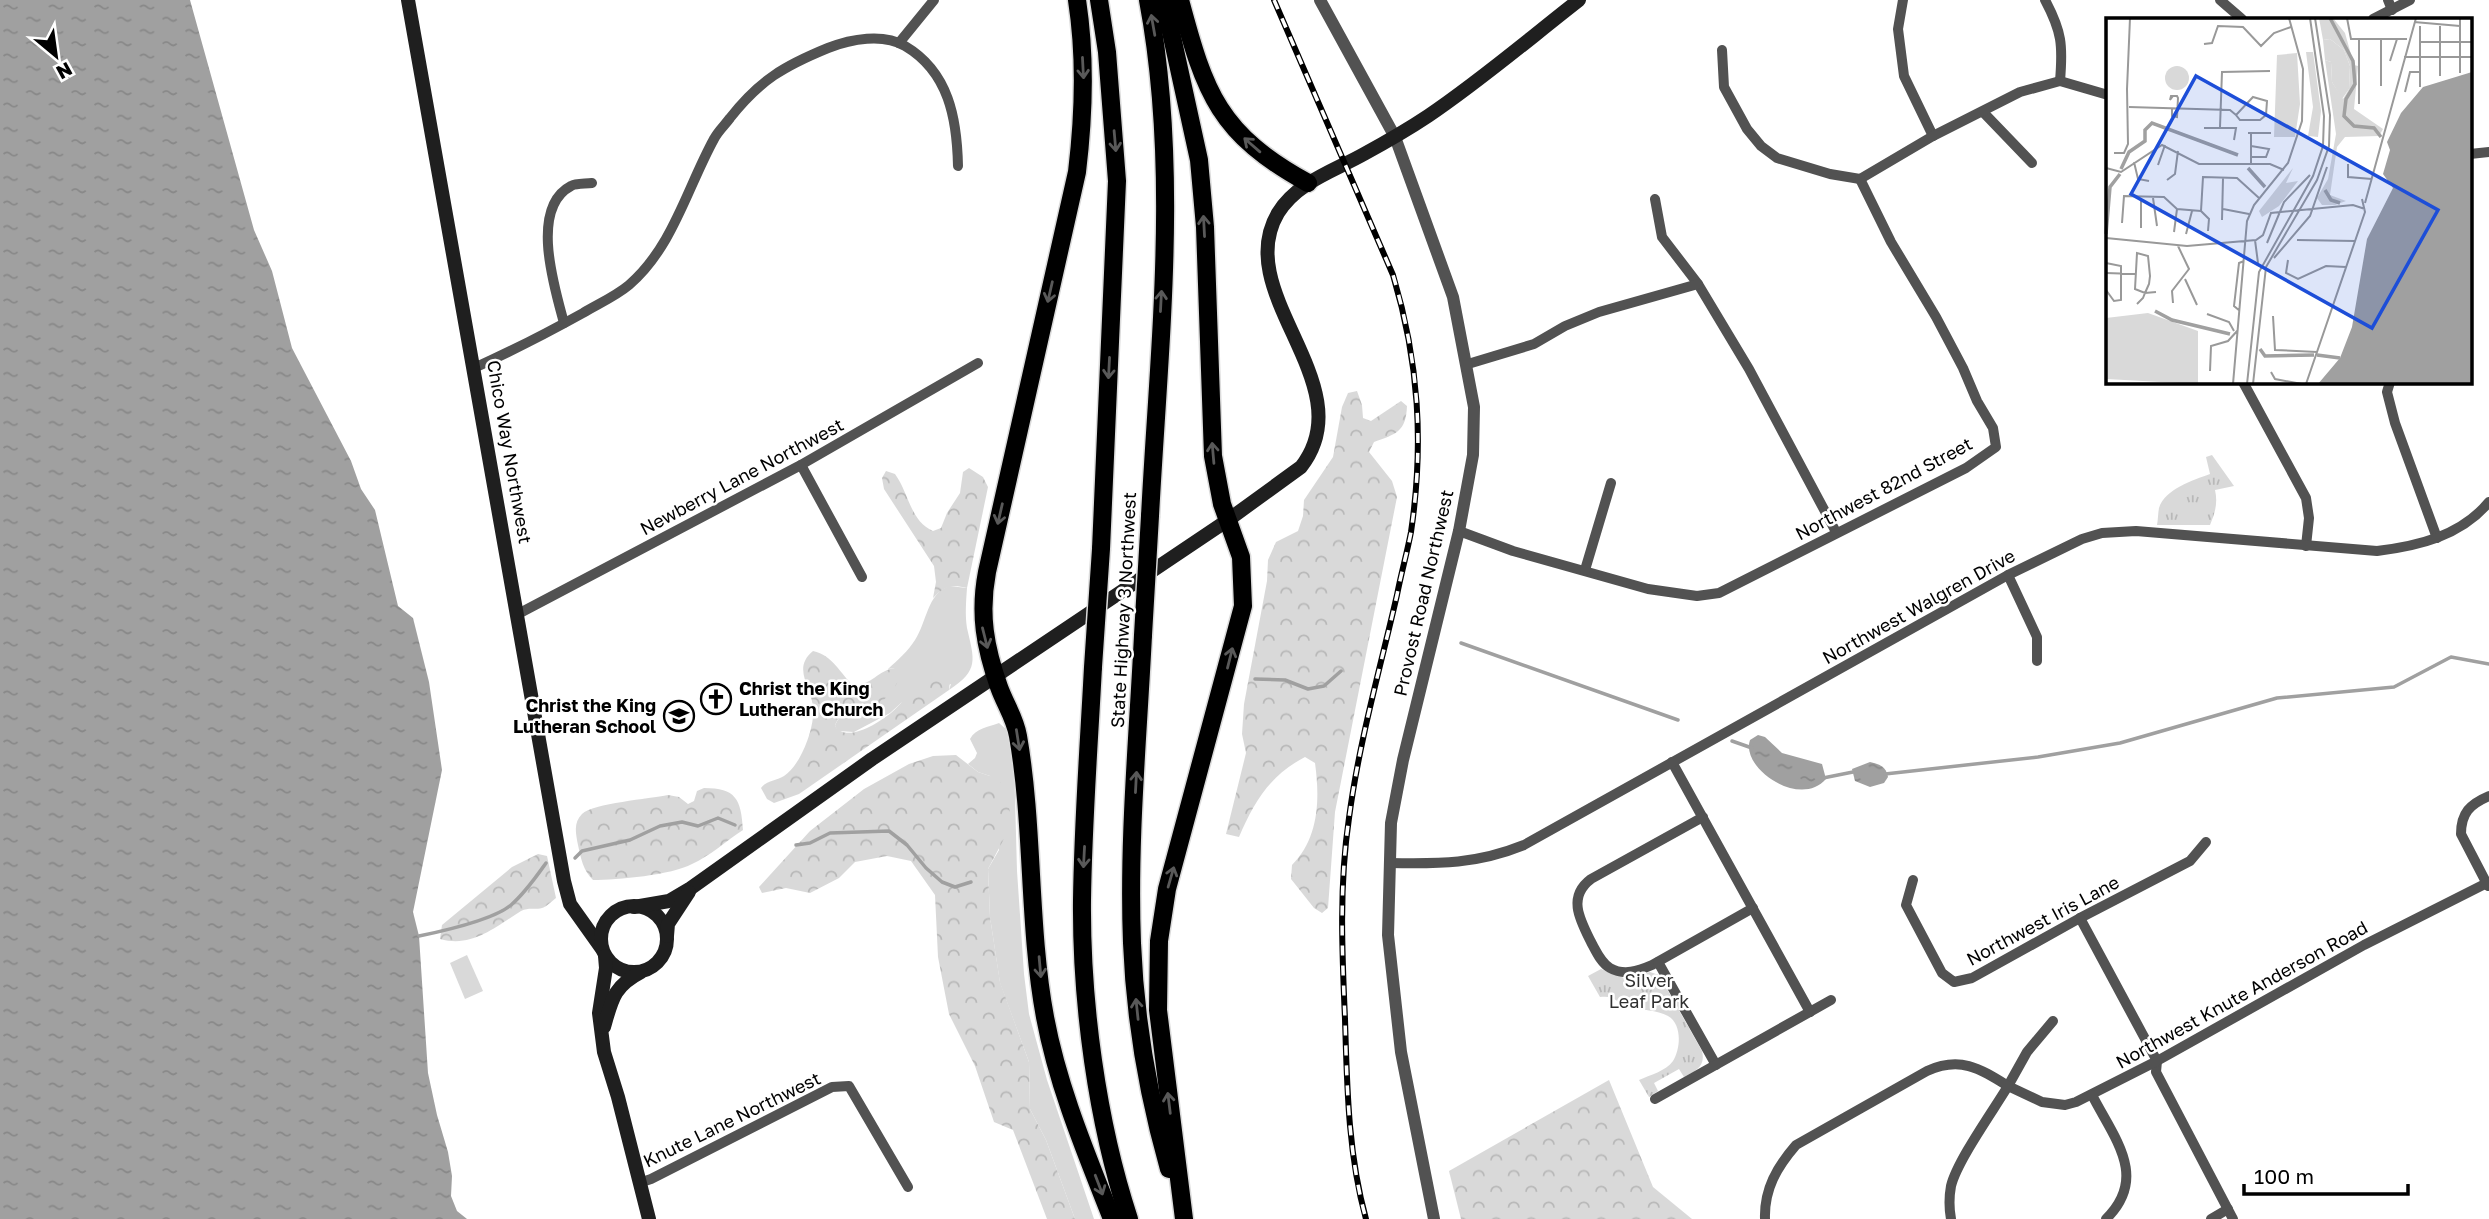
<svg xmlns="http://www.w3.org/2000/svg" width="2489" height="1219" font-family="'Golos Text',sans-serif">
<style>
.grass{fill:#d9d9d9}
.forest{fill:url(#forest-crowns)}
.park{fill:url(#park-tufts)}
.water{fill:url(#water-ripples)}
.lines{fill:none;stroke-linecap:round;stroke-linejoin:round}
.stream{stroke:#a0a0a0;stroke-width:3.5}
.motorway-casing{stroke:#dbdbdb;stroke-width:21}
.minor{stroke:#525252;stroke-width:10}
.tertiary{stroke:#525252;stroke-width:12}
.secondary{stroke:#1f1f1f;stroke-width:14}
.motorway{stroke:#000;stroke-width:18}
.rail-casing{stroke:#000;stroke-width:6}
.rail{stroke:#fff;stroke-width:3.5;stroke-dasharray:10;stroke-linecap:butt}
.motorway-bridge-casing{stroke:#dbdbdb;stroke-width:21;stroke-linecap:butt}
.motorway-bridge{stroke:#000;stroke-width:18}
.oneway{stroke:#595959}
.labels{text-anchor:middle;stroke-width:5;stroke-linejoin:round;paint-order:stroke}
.street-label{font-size:18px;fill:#000;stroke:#fff}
.poi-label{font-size:18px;font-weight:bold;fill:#000;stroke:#fff;text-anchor:start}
.park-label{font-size:18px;fill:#303030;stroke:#fff}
.inset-river{fill:none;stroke:#a0a0a0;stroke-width:3.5}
.inset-road{fill:none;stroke:#999;stroke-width:2}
.view{fill:#1d4ed8;fill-opacity:0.15;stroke:#1d4ed8;stroke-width:3.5}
.inset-edge{fill:none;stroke:#000;stroke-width:3.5}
</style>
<defs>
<pattern id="forest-crowns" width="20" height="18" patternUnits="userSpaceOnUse" patternTransform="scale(1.75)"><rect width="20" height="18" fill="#d9d9d9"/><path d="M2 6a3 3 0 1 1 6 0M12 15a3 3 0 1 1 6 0" fill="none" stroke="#b8b8b8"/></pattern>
<pattern id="park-tufts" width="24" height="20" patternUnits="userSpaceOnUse" patternTransform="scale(1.75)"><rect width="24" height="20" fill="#d9d9d9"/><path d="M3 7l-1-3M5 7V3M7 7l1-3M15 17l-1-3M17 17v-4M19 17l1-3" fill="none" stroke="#b8b8b8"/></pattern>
<pattern id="water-ripples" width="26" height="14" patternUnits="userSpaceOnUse" patternTransform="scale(1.75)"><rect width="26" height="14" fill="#a0a0a0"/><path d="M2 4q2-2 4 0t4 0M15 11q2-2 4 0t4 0" fill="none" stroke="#888"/></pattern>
</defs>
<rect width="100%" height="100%" fill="#fff"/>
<!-- grass -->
<g class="grass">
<path d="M949,586L967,588C966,602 965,615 967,628C974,659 980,670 949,690L951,684L901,703L890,713L854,732L838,731L835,726C839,713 851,712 863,712L895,668L888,669C898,660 908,651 915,640C927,622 927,594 949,586Z"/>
<path d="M999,723L1007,730L1014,762L1017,871L1024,974L1029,1014L1047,1080L1094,1219H1075L1046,1140L1030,1109L1029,1062L1000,983L990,917L988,869L999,850L990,776L978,772L968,764L975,758L977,753L970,739C976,728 988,727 999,723Z"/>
<polygon points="467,955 483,991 465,999 450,963"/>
</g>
<!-- forest -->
<g class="forest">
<path d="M1357,391L1362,405L1363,418L1371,421L1401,401L1407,406C1406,432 1396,434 1374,442L1369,452L1392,481L1397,497L1335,812L1328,908L1322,913L1314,908L1291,879L1292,865C1319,838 1320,799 1315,763L1305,757C1270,775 1254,802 1239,837L1226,834L1246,753L1242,734L1244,704L1267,581L1268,560L1276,542L1298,531L1303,516L1304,500L1333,457L1342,407L1348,393Z"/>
<path d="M969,468L983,477L988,487L967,588C952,584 944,586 933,598L936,582L934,566L884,489L882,478L886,471L895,474C909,493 910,521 933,531L941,528L947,513L960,493L963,472Z"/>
<path d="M813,651C833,655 840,674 854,686C871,685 879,670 895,668L900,676C896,689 882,704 869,710C856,715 840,709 835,726C847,744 880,722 892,712C908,698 927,669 950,679L949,690L799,794L774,803L767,799L761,788C767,780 776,781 784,776C800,765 811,736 813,717C817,690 789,671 813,651Z"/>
<polygon points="956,755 978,772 990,776 1004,785 1010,812 1007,833 988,869 990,917 1000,982 1029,1062 1030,1109 1046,1140 1075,1219 1047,1219 1013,1130 994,1122 975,1066 949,1014 938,957 935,895 911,861 887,856 855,862 839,878 810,893 786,888 762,893 759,887 810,831 864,789 909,764 933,756"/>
<path d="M704,788C736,788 741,799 743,830C726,841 710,856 692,864C672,875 617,880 593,880C583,870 581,859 578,845C576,834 573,823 582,814C593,803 650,799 668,795L679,797L688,804L694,801L697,791Z"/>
<path d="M538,854L547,856L556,898C552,901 546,907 542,908C534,910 529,907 521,911C495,927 473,948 440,939L442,925L512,867Z"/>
<polygon points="1609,1080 1653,1187 1692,1219 1461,1219 1449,1171"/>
</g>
<!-- park -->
<g class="park">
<path d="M2212,455L2234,486L2215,490C2218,503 2215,513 2210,525H2157C2158,520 2158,513 2159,508C2165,489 2193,480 2210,474L2206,457Z"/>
<path d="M1601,969L1624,978L1650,972L1659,975L1702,1051C1706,1067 1695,1071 1684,1077L1679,1069L1654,1083L1658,1091L1649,1097L1639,1080C1650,1075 1666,1071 1673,1061C1681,1048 1682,1024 1668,1016C1657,1010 1641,1010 1630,1007C1617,1004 1616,995 1600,997L1588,976Z"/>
</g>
<!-- water -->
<g class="water">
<polygon points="0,0 190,0 254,230 272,271 292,348 351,461 361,489 375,510 398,606 413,618 429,682 442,770 413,912 419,936 428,1073 437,1115 448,1152 452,1176 451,1196 457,1211 467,1219 0,1219"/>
<path d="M1758,735L1765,737L1782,753L1822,764L1826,779C1800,809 1740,768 1750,740Z"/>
<path d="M1870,762C1879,764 1886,766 1888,777L1884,783L1870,787L1855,781L1852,769Z"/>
</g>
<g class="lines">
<!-- stream -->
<g class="stream">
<polyline points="1461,643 1678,720"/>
<polyline points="1255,679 1285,680 1308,689 1324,686 1341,671"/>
<polyline points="1732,741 1752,748"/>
<polyline points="1885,774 2038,757 2120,743 2277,698 2394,687 2451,657 2489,664"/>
<polyline points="1823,778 1853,772"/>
<polyline points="796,845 810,843 830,833 889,831 907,845 926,868 942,882 955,887 971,882"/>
<polyline points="575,858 582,851 630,840 660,826 682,822 698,826 718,818 735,825"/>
<path d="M419,936C443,931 493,920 511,905C525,893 536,877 546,863"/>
</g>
<!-- motorway casing -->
<g class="motorway-casing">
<g id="motorway">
<path d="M1077,0C1086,58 1084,114 1077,172L987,572C979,614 985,647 999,687C1005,704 1015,718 1018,736C1034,828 1028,926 1045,1017C1058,1087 1086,1153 1112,1219"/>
<polyline points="1099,0 1107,52 1117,181 1101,549"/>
<path d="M1148,0C1180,170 1159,345 1150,516"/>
<polyline points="1164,0 1199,160 1205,227 1213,456 1222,504 1241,557 1243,606 1167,889 1159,941 1158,1010 1184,1219"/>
<path d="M1180,0C1205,94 1219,134 1308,183"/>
<path d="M1143,635C1138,737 1128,841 1132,943C1135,1019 1148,1095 1169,1169"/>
<path d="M1093,667C1089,744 1083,822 1082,900C1081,1002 1097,1122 1129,1219"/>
</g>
</g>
<!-- minor -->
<g class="minor">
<polyline points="1903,0 1898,29 1904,76 1933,136"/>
<path d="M2045,0C2062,32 2063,45 2060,81"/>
<polyline points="2220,0 2242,19"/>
<polyline points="2388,0 2392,10"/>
<polyline points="2373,19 2410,0"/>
<polyline points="899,43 934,0"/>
<polyline points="1722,50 1724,87 1747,129 1761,146 1777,158 1830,174 1860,179"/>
<polyline points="1983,112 2032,163"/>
<polyline points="2470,154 2489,152"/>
<polyline points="1860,179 1933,136 2020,92 2060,81 2108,95"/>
<polyline points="1655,199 1662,237 1698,284 1749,369 1836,532"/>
<path d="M564,323C555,289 529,208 571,186C576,183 585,184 592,183"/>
<polyline points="1468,364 1534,344 1565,326 1599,312 1698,284"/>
<path d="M474,368C512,351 547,333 583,313C598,304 616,296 629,285C673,247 687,188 714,139C718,131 725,125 730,118C760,80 784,66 828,48C851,39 883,33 905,46C949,72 957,119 958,166"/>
<polyline points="2243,382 2306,498 2309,518 2306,546"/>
<polyline points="2390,382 2387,392 2395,423 2437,538"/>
<polyline points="801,465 862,577"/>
<polyline points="1459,531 1513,551 1648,589 1697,596 1719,593 1966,468 1996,447 1993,428 1977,401 1963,368 1936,317 1891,242 1860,179"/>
<polyline points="1585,570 1611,483"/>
<polyline points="2008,575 2037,637 2037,661"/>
<polyline points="518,614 799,466 978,363"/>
<polyline points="1672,762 1810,1012"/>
<path d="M1703,817L1591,879C1567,897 1580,920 1591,942C1596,951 1601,963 1610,968C1624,976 1638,971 1652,965L1753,908"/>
<path d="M1390,863C1440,864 1477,864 1524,845L2008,575L2082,539L2102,533L2136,531L2377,551C2418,546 2461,536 2489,502"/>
<polyline points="1913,880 1906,905 1942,973 1954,982 1972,978 2080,918 2190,861 2206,842"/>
<path d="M2488,886L2461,834C2461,813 2470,804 2489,796"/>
<polyline points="2080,918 2157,1061 2156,1072 2233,1219"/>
<polyline points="1658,962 1716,1065"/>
<polyline points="2053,1021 2027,1052 2008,1086 2042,1102 2065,1105 2076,1102 2157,1061 2364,945 2489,882"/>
<path d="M2092,1095C2114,1138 2149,1177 2106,1219"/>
<polyline points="1655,1099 1831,1000"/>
<polyline points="639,1183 651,1179 832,1087 849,1086 908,1187"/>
<path d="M1765,1219C1764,1189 1777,1167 1796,1145L1927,1071C1960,1056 1979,1068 2008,1086C1993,1111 1957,1161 1951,1186C1949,1197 1949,1208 1951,1219"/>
<polyline points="2211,1219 2228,1209"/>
</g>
<!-- tertiary -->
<polyline class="tertiary" points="1320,0 1395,137 1453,297 1474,407 1473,455 1459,531 1403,760 1391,823 1388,935 1401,1052 1434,1219"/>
<!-- secondary -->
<g class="secondary">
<polyline points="408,0 564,881 570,904 602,949"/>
<circle cx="634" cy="939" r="33"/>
<path d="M634,907L669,901L691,888L872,759L1228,520L1301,467C1365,385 1230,294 1278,213C1297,182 1334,171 1364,154C1386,142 1407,130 1428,116C1480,81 1529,39 1579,0"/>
<polyline points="667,936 668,924 689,892"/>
<polyline points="605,956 606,968 599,1013 604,1052 618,1097 649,1219"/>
<path d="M604,1027C612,999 614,986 641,972"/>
</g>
<!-- motorway -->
<use href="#motorway" class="motorway"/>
<!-- rail casing -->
<g class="rail-casing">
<path id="rail" d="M1274,0L1393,275C1419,362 1424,444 1411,532C1407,553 1401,574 1397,595C1380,669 1359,742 1349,818C1339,885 1342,952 1345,1019C1347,1086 1348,1154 1366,1219"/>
</g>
<!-- rail -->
<use href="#rail" class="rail"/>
<!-- motorway-bridge casing -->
<g class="motorway-bridge-casing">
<g id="motorway-bridge">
<polyline points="1143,635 1150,516"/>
<polyline points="1093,667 1101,549"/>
</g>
</g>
<!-- motorway-bridge -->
<use href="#motorway-bridge" class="motorway-bridge"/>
</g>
<!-- one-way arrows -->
<defs><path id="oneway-shaft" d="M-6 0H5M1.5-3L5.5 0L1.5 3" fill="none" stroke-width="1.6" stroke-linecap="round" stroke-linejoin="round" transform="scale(1.75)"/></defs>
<g class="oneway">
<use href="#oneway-shaft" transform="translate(1153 25) rotate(-100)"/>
<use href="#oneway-shaft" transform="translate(1083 68) rotate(87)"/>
<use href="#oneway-shaft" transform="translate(1115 141) rotate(85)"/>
<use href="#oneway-shaft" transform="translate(1252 145) rotate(-139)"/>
<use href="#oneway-shaft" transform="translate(1204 226) rotate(-93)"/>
<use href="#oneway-shaft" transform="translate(1050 292) rotate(103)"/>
<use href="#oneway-shaft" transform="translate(1161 301) rotate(-87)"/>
<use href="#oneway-shaft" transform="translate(1109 368) rotate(93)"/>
<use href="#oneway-shaft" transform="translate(1213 453) rotate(-95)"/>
<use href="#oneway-shaft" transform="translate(1000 514) rotate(103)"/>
<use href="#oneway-shaft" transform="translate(985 638) rotate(76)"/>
<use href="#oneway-shaft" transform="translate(1230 658) rotate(-76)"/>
<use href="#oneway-shaft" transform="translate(1018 740) rotate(81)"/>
<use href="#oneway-shaft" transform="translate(1136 782) rotate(-87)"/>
<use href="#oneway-shaft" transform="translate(1084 857) rotate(93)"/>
<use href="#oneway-shaft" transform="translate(1171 877) rotate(-74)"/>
<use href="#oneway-shaft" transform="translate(1040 967) rotate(85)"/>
<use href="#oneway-shaft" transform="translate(1137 1009) rotate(-96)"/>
<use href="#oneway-shaft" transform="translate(1169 1103) rotate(-97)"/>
<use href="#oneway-shaft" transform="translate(1099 1185) rotate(69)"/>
</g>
<!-- icons -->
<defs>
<g id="church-ring" transform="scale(1.575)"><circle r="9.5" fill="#fff" stroke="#000" stroke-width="1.5"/><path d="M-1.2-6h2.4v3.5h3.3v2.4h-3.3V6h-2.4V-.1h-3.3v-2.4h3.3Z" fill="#000"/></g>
<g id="school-ring" transform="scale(1.575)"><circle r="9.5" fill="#fff" stroke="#000" stroke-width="1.5"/><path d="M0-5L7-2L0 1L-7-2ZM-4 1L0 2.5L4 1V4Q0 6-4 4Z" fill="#000"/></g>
</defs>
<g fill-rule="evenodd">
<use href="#church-ring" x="716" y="699"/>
<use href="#school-ring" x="679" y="716"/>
</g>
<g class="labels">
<!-- street labels -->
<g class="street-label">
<text transform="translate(509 452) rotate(80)" y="6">Chico Way Northwest</text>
<text transform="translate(742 477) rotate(-28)" y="6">Newberry Lane Northwest</text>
<text transform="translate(1884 489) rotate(-28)" y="6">Northwest 82nd Street</text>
<text transform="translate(1424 593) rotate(-77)" y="6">Provost Road Northwest</text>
<text transform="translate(1919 607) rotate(-29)" y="6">Northwest Walgren Drive</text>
<text transform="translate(1124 610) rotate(-87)" y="6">State Highway 3 Northwest</text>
<text transform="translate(2043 921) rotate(-28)" y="6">Northwest Iris Lane</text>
<text transform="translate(2242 995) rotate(-29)" y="6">Northwest Knute Anderson Road</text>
<text transform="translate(732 1120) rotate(-26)" y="6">Knute Lane Northwest</text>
</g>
<!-- poi labels -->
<g class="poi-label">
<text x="739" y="695">Christ the King<tspan x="739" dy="21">Lutheran Church</tspan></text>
<text x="656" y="712" text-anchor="end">Christ the King<tspan x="656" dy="21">Lutheran School</tspan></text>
</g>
<!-- park labels -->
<g class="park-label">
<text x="1649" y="987">Silver<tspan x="1649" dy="21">Leaf Park</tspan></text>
</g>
</g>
<!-- overview -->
<g transform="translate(2106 18)">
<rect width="366" height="366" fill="#fff"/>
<path d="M224,21L238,32L244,48L243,71L236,81L226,64L225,44L219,42L217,22Z" fill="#d9d9d9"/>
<path d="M213,0H227L239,15L248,47L252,48L248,91L277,111L273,118L239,119L231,129L224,177L240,183L229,187H216L211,180L222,161L230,116L219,42L225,44L226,64L237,81L243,71L244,48L238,32L224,21L217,22ZM200,34H207L215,93L212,119L202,118L207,89ZM191,35L194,86L189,119H168L171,37ZM187,150L180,165L192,163L173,188L156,199L153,193ZM42,295L92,313V366L0,361V300Z" fill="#d9d9d9"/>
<path d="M59 60a12 12 0 1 1 24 0a12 12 0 1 1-24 0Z" fill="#d9d9d9"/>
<path d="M366,54V366H212L234,340L246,309L261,221L287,170L277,156L284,132L281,124L295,95L317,69Z" fill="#a0a0a0"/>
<path class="inset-river" d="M224,0L247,43L249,66L240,81L238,98L248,108L268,110L275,119M142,150L159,169M15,151L23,134L39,123V112L46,105L132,137M219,172L225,182L234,185M0,216L4,169L14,156M49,293L66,302L124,316M154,331L159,338L208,337M211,337L234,340"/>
<path class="inset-road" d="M241,0L245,21H301M308,4L354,8M334,8V58M253,22V86M315,24H366M98,26L106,25L112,8L137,9L155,28L168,15L185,9M298,39H366M284,43L291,21M354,55V0M275,68V21M314,69V8M21,71L24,0M299,74L304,54H314M147,79L161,83L160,97L154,102H134L130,97ZM23,89L124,92L130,97M66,91V98L71,99L72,80L71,78H65L64,82L67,78M114,109L116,54L164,53M98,110H130L128,122M142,115H165M8,135H18L22,126L21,71M145,139H160L163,131L145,128M28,144L32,161L43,163M145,146V115M242,146V159L266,161M52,147L59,127M0,150L15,154L56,127L93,146H164L178,152M61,162L69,156L72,133M47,180L51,208M259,185L310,0M117,191L143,196M116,202L117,160M16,205L18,178L58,179L71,191L95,193M35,210V180M102,213L103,201L95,193L97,159L131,160L153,180M68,214L71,191M80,216L86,193M0,220L81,228L150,222L157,217L165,195L247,187L259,191M149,222L152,245M191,222L249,223M161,225L178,184L204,157M168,240L204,198L221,149M182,242L180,255L192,261L220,248L240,249M0,245L15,248V282L8,283L0,272M0,255L29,256M79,261L91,287M67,285L66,273L83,251L72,228M31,286L37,280L39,275L43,266L44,258L42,238L31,235L29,271L39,275L50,274M134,293L128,288L133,245L138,243M101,296L123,304L128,313M167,298L169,332L211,334M104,353L105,328L122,323L132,312M165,354L169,361L196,366M127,366L141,203L148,187L182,145L196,103L197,51L183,0M141,366L153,254L207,158L217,128L218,98L204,0M147,366L160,249L211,162L223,128L224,97L209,0M200,366L259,194L256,181"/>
<path class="view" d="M90,58L332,192L266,310L25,176Z"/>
<rect width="366" height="366" class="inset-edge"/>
</g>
<!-- north arrow -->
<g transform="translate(56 56) rotate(151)" stroke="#ffffff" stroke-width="5" paint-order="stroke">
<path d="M0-5L12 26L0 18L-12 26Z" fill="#000000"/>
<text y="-10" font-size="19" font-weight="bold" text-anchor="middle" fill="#000000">N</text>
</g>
<!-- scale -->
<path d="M2244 1184v10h164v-10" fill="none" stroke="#000000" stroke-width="3.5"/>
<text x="2254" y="1184" font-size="21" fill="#000000" stroke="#ffffff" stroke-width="5" paint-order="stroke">100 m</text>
</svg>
